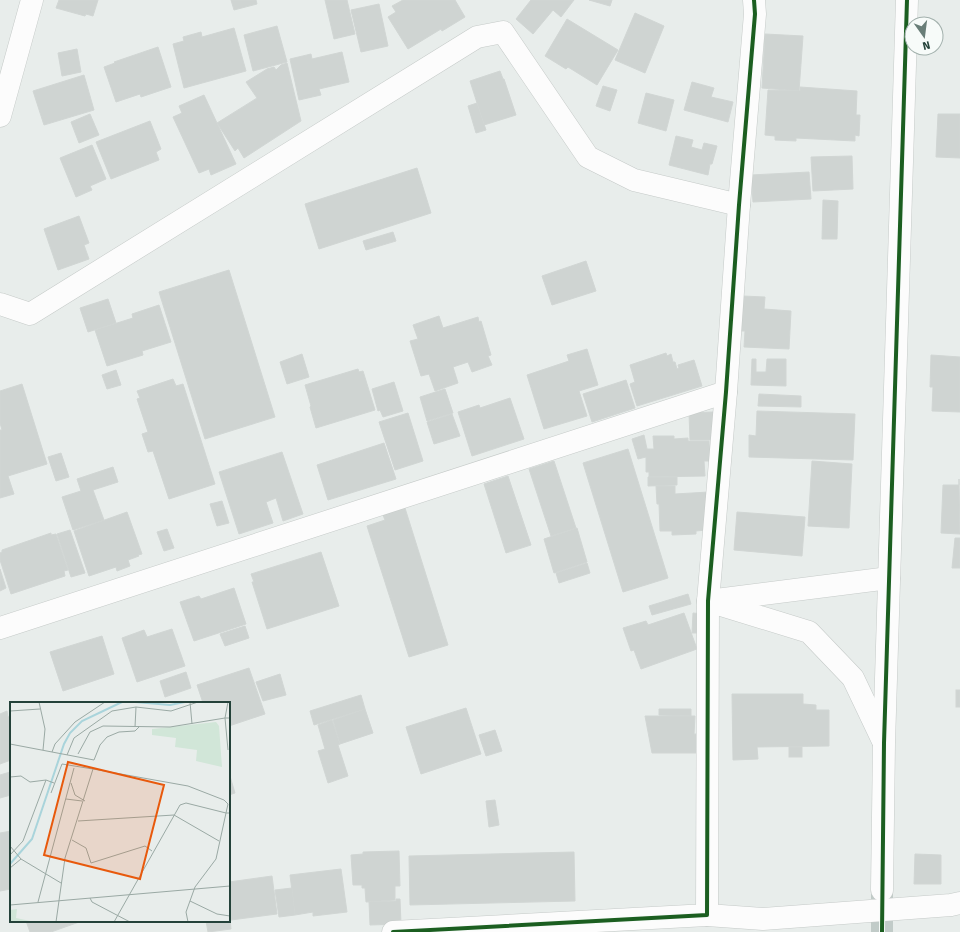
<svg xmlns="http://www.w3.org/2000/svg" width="960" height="932" font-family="'Fira Sans',sans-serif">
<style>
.building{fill:#cfd4d2;stroke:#d1d6d4}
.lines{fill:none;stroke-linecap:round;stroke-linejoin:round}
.minor-tunnel{stroke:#c1cbc8;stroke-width:22;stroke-dasharray:22 11;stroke-linecap:butt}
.minor-casing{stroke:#c5cac8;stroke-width:23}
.minor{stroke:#fcfcfc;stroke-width:22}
.cycleway-casing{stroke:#f7fbf9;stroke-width:6}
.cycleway{stroke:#1b5e20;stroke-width:4}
.inset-river{fill:none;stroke:#a9d4db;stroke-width:2}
.inset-road{fill:none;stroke:#9aa9a4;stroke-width:1}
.view{fill:#e8590c;fill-opacity:0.15;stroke:#e8590c;stroke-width:2}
.inset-edge{fill:none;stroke:#24423a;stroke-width:2}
</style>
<rect width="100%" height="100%" fill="#e8edeb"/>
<!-- building -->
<g class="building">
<polygon points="59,0 98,0 93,16 86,14 85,16 56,8"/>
<polygon points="231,0 256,0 257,4 234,10"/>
<polygon points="325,0 347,0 355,34 334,39"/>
<polygon points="403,0 455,0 465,17 442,31 441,29 408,49 388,17 396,12 392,6"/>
<polygon points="531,0 574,0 561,17 553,10 533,34 516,19"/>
<polygon points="589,0 612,0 610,6"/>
<polygon points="379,4 388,46 361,52 351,10"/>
<polygon points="635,13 664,26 645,73 615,60"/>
<polygon points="567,19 618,50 597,85 568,67 566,69 545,56"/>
<polygon points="277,26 287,62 253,71 244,35"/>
<polygon points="234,28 246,71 184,88 173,44 184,41 183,37 201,32 202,37"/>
<polygon points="765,34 803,36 799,91 762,88"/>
<polygon points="158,47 171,87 141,97 140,94 116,102 104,67 115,63 114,62"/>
<polygon points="77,49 81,72 62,76 58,53"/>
<polygon points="342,52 349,82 319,89 321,95 299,100 290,59 311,54 312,59"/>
<polygon points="287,63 301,121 244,158 238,148 235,151 217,123 257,98 246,82 267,69 274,67 276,70 281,65"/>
<polygon points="500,71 503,79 504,79 516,115 484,125 470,81"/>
<polygon points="84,75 94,110 44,125 33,91"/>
<polygon points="692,82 714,88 711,97 733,102 728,122 684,110"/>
<polygon points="603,86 617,90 610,111 596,106"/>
<polygon points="800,87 857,91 856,115 860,115 859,136 855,135 855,141 796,138 796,141 775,140 775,136 765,135 768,90 800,91"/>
<polygon points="646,93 674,100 666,131 638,123"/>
<polygon points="204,95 236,164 211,175 209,169 199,173 173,117 182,113 179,106"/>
<polygon points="477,103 486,130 476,133 468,106"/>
<polygon points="90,114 99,135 79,143 71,122"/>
<polygon points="938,114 960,114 960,158 936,157"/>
<polygon points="150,121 161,149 156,152 159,160 111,179 96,142"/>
<polygon points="676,136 693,140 691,147 702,150 704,143 717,146 712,164 710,164 708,175 669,165"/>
<polygon points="92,145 106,179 90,186 92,190 76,197 60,158"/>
<polygon points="852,156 853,189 813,191 811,157"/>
<polygon points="417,168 431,213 319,249 305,204"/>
<polygon points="809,172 811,199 753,202 751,175"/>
<polygon points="823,200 838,201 837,239 822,239"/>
<polygon points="79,216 89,243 84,245 89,259 58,270 44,229"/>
<polygon points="393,232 396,241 366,250 363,241"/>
<polygon points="586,261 596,291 552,305 542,276"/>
<polygon points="229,270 275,417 205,439 159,292"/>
<polygon points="743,296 765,297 764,309 791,311 789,349 744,347 745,331 741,331"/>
<polygon points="108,299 116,323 88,332 80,308"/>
<polygon points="159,305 171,342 142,351 143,355 107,366 95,330 133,318 132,314"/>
<polygon points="439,316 443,328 478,317 479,322 481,321 491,355 488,356 492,365 472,372 468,362 453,367 458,383 435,391 429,374 421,376 410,341 418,339 413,325"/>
<polygon points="587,349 598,385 579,391 587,416 544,429 527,375 569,361 567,355"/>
<polygon points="666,353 667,356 671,354 673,362 675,362 677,369 679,368 678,365 694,360 702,386 637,406 630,384 635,382 630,365"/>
<polygon points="302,354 309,377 287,384 280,362"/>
<polygon points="931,355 960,357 960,412 932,411 933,387 930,387"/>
<polygon points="752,359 756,359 756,372 766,372 767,359 786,359 786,386 751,385"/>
<polygon points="358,369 359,372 363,371 375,410 316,428 310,407 311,406 305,385"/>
<polygon points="116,370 121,385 107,389 102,375"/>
<polygon points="173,379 176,386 183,384 215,484 169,499 153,451 148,452 142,434 148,432 137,399 140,398 137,391"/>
<polygon points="626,380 635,408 592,422 583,394"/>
<polygon points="394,382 403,411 383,417 380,410 378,411 372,389"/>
<polygon points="22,384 47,464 8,476 14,494 0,498 0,430 2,430 0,423 0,391"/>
<polygon points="445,389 453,413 427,421 420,397"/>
<polygon points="759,394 801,396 801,407 758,406"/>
<polygon points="510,398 524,439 472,456 458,412 479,405 480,408"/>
<polygon points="757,411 855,414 853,460 749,457 749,435 756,436"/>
<polygon points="713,412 713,440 690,440 689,413"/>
<polygon points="408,413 423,461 395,470 379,422"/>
<polygon points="452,414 460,436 434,444 427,422"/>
<polygon points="644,435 647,449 654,449 653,436 674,436 674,439 688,438 688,441 709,441 710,461 704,461 705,476 649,477 649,472 646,472 646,457 638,459 632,439"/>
<polygon points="384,443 396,479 328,500 317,465"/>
<polygon points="628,449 668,578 623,592 583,463"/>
<polygon points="282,452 303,514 283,521 276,498 266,502 273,523 239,534 219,472"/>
<polygon points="61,453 69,477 56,481 48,457"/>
<polygon points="554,461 576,528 551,536 529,469"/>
<polygon points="812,461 852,464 849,528 808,526"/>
<polygon points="113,467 118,482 93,490 104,520 73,530 62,497 81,491 77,479"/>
<polygon points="508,476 531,545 506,553 484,484"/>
<polygon points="648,477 677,477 677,485 648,486"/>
<polygon points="959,479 960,534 941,533 943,485 959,485"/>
<polygon points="656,486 675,486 675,494 709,492 706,530 696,531 696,534 672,535 672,531 660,531 659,504 657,504"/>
<polygon points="222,501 229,523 217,526 210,504"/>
<polygon points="405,508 448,645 409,657 367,526 385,520 383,515"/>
<polygon points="127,512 142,554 138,555 139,556 128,560 130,566 117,571 116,567 89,576 74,531"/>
<polygon points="737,512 805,517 802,556 734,550"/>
<polygon points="577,528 587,562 554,573 544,539"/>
<polygon points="167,529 174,548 164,551 157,532"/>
<polygon points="70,530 85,573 71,577 57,534"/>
<polygon points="51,533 51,535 56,534 68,570 64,571 65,576 11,594 0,560 0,553 2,552 2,550"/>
<polygon points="955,538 960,538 960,568 952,568"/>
<polygon points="321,552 339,606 267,629 252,582 254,582 251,574"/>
<polygon points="587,563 590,573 559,583 556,573"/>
<polygon points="0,569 6,588 0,591"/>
<polygon points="234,588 246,624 194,641 180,602 199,596 201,599"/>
<polygon points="688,594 691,604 652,615 649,606"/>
<polygon points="684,613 697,649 641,669 634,650 631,651 623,628 646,621 648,625"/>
<polygon points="693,613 703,614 702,633 692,633"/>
<polygon points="245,626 249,638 225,646 220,634"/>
<polygon points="172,629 185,666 137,682 122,638 144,630 147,637"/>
<polygon points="102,636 114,674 63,691 50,652"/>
<polygon points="249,668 265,714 229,726 229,703 203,703 197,685"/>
<polygon points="186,672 191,688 165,697 160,681"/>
<polygon points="280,674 286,695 263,701 256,682"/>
<rect x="956" y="690" width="4" height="17"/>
<polygon points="732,694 803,694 803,704 816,705 816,710 829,710 829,746 757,747 758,759 733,760"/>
<polygon points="361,695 365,709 314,725 310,711"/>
<polygon points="466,708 481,754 421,774 406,727"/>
<polygon points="365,709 373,733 340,744 333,720"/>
<polygon points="659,709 691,709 691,716 659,715"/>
<polygon points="7,711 8,717 11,716 11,760 0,764 0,714"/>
<polygon points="645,716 695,716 694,734 697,734 696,753 652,753"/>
<polygon points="332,720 340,744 338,745 348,776 328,783 318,751 325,749 318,725"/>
<polygon points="495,730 502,751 486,756 479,735"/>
<rect x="789" y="747" width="13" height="10"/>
<polygon points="10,772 11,776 11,795 0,798 0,775"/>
<polygon points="229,773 235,793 229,795"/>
<polygon points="495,800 499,825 489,827 486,801"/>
<polygon points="11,831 11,889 0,891 0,833"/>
<polygon points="399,851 400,886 395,886 395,900 366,902 365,888 362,888 362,885 353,885 351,855 363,854 363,852"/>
<polygon points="574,852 575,901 410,905 409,856"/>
<polygon points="915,854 941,855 941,884 914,884"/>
<polygon points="341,869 347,912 313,916 313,912 295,915 290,875"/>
<polygon points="272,876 277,914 231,920 229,902 229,882"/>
<polygon points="292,888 295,915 279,917 275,890"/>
<polygon points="396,899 400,899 401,924 370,925 369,902 396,901"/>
<polygon points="229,909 231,929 208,932 206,921 229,921"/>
<polygon points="26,921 82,921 51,932 30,932"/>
</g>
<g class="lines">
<!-- minor-tunnel -->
<polyline class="minor-tunnel" points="882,932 882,891"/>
<!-- minor casing -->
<g class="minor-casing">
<g id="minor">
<polyline points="0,116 32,0"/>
<polyline points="0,304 30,314 477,37 503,32 588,157 634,180 739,205"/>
<polyline points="716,600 889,578"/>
<polyline points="708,601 809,632 853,678 883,741"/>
<polyline points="0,628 726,392"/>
<polyline points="882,890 884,743 907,0"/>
<polyline points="707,915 763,919 951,905 960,903"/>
<polyline points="393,932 707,915 708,601 726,392 739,205 755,14 754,0"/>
</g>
</g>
<!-- minor -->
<use href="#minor" class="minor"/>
<!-- cycleway casing -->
<g class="cycleway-casing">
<g id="cycleway">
<polyline points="393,932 707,915 708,601 726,392 739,205 755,14 754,0"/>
<polyline points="882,932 884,743 907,0"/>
</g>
</g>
<!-- cycleway -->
<use href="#cycleway" class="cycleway"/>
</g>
<!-- overview -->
<g transform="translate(10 702)">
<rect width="220" height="220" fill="#e8edeb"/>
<path d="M206,20L209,24L212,65L186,59L187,48L165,45L166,36L142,33V27ZM7,207L6,216L25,220H0V208Z" fill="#d1e6d8"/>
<path class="inset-river" d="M125,0L160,3L175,0M0,162L22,137L54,42L60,31L72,19L112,0"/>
<path class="inset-road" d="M29,0L35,27L33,48M180,0L182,22M0,9L30,7M125,25L126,5M0,42L84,58L90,43L97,35L109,30L125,29L129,25M218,48L215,16H220M42,50L45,42L65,20L95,0M68,52L80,30L93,24L160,25L215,16L218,0M57,53L64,36L102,9L126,5L161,9L188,0M0,75L11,74L20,80L36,78L44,81M61,81L65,93L75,99M41,91L52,62L83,67M56,97L72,99M68,119L164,113L209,139M62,138L76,146L81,161L135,144L142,149M0,144L11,157L51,181M0,153L13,139L36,78M0,166L11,157M80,196L82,200L120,220M180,199L207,212L220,214M28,200L64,66M0,203L220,184M46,220L55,156L83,67L178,84L214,98L218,102L216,111H220M104,220L170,103L176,101L216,111L206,157L185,185L176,210L178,220"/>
<path class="view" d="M58,60L154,83L130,177L34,153Z"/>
<rect width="220" height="220" class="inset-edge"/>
</g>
<!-- north arrow -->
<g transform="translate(924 36) rotate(166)"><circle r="19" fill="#f7fbf9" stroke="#a3b1ad"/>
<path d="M0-3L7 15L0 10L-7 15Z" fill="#697e78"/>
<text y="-6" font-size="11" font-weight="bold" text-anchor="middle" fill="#24423a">N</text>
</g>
</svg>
